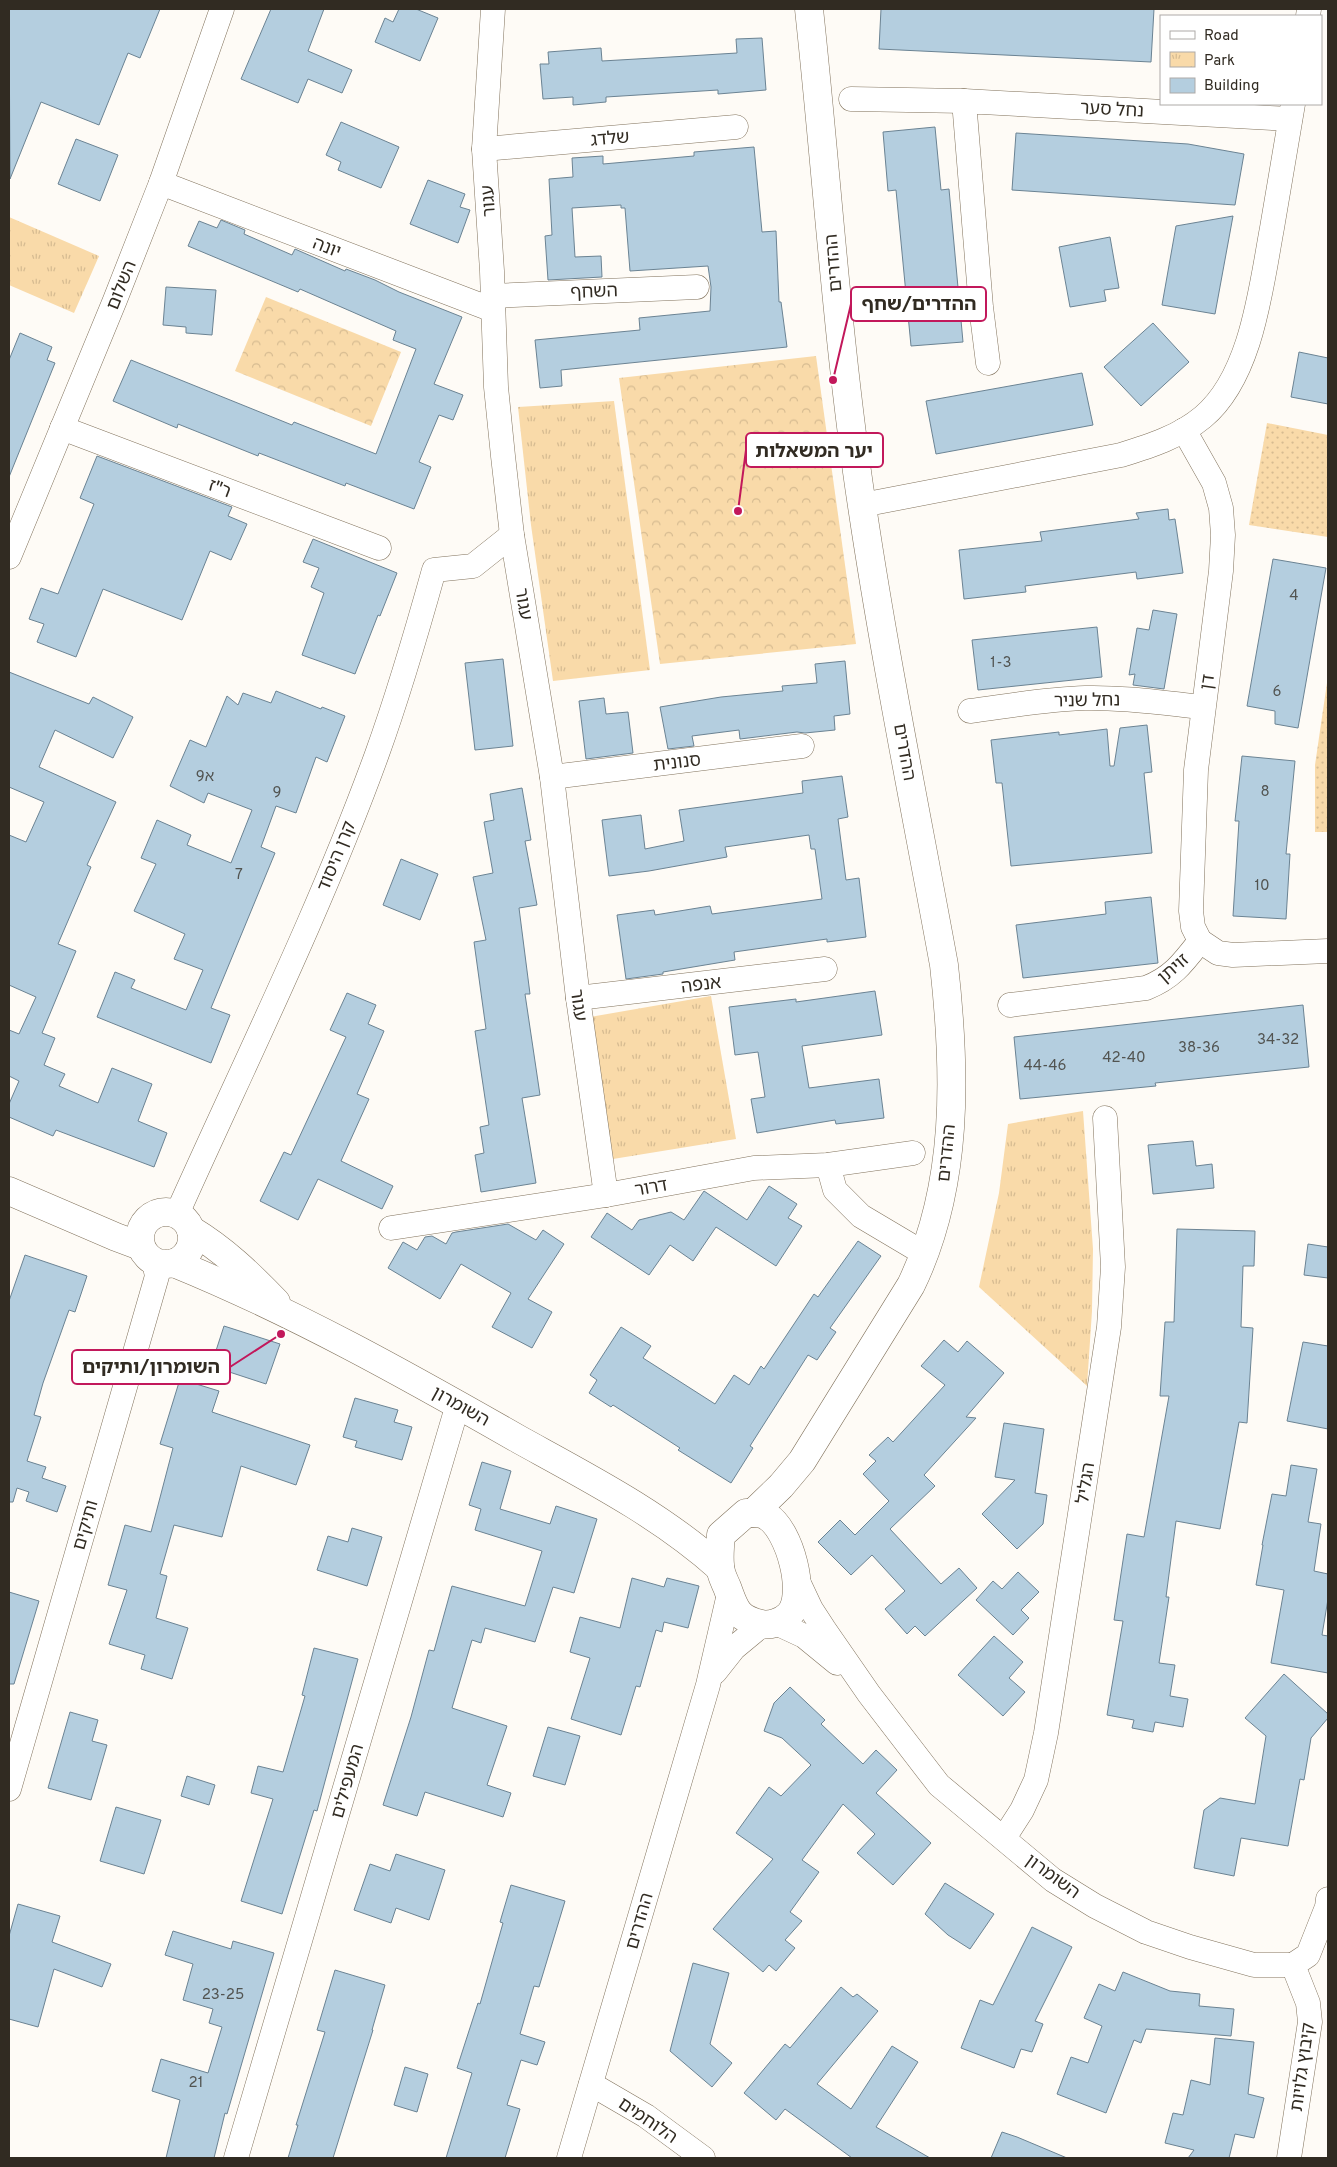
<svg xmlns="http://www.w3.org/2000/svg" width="1337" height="2167" font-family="Overpass,'Noto Sans Hebrew',sans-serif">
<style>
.grass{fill:url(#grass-dots)}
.forest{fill:url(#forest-crowns)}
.park{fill:url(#park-tufts)}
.building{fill:#b4cedf;stroke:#6b8393}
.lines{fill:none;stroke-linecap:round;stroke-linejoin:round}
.minor-casing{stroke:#82735d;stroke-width:25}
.tertiary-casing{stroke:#82735d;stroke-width:29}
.minor{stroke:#fff;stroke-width:24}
.tertiary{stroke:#fff;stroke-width:28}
.labels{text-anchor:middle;stroke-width:5;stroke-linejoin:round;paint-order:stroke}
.number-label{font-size:15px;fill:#525451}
.street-label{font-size:18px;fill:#312b22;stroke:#fff}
.leader{fill:none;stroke:#c2185b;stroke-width:2}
.callout-dot{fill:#c2185b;stroke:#fff;stroke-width:2}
.callout{fill:#fff;stroke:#c2185b;stroke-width:2}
.callout-label{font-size:19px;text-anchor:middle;font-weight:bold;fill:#312b22}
</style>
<defs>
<pattern id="grass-dots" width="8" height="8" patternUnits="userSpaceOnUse" patternTransform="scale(1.25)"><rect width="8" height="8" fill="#f9daa9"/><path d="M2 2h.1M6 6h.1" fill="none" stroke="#d6bb91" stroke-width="1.8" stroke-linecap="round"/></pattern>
<pattern id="forest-crowns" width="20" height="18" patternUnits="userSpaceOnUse" patternTransform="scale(1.25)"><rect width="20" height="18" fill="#f9daa9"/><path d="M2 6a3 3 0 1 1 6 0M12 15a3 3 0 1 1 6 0" fill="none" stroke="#d6bb91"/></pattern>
<pattern id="park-tufts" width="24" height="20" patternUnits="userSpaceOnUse" patternTransform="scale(1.25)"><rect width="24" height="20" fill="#f9daa9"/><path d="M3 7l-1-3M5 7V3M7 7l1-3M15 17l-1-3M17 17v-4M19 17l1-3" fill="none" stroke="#d6bb91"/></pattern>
</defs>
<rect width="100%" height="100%" fill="#fefbf6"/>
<!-- grass -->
<g class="grass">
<polygon points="1267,423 1328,435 1328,537 1249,525"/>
<polygon points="1328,676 1328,832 1315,832 1315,765"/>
</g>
<!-- forest -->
<g class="forest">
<polygon points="266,297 401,352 371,426 235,371"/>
<polygon points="816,356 856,644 660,664 619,378"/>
</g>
<!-- park -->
<g class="park">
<polygon points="9,217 99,256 74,313 9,285"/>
<polygon points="614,401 650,670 553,681 531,525 518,407"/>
<polygon points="711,996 736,1139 613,1159 590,1017"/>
<polygon points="1083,1111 1093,1249 1092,1311 1087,1386 979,1287 999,1193 1008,1124"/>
</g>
<!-- building -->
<g class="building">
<polygon points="9,9 160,9 140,58 128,53 99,125 41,102 10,179"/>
<polygon points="271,9 324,9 308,51 352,70 342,93 308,79 298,103 241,79"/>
<polygon points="399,9 416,9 438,18 420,61 375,42 385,18 393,22"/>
<polygon points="881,9 1154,9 1151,62 879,49"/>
<polygon points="762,38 766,90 718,94 718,90 606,97 606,102 573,105 573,97 543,99 540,64 549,64 548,52 601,48 602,61 688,56 737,53 736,39"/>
<polygon points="341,122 399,147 381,188 338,170 341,162 326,155"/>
<polygon points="935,127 941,190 949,189 963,342 911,346 896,190 888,191 883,132"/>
<polygon points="1016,133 1188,144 1244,154 1235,205 1012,190"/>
<polygon points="76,139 118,155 100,201 58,184"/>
<polygon points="754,147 762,232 776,231 779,302 781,302 787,347 561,370 562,386 540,388 535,340 640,330 639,318 710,311 711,287 708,266 630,271 625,208 621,208 621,205 572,208 575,257 601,256 602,277 548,280 545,236 552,235 549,179 573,177 572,158 603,156 603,164 694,156 694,152"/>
<polygon points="428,180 465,194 460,207 470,210 458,243 410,224"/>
<polygon points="1233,216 1215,314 1162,305 1176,226"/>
<polygon points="221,220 245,230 244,234 292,255 295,249 345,271 346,269 375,280 399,292 462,317 434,384 463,395 453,420 439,415 419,462 431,467 414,509 346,483 345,486 259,453 258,456 178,424 177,428 113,401 131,360 292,425 294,422 376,454 416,349 393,340 396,331 300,289 298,292 188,246 199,221 217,228"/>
<polygon points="1110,237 1119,288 1104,290 1106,301 1070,307 1059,247"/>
<polygon points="166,287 216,290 212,335 186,333 186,327 163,325"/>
<polygon points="1153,323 1189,362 1141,406 1104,367"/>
<polygon points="20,333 52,347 47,360 55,363 9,477 9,360"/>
<polygon points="1299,352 1328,358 1328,404 1291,397"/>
<polygon points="1082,373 1093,425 936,454 926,401"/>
<polygon points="97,456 232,507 228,516 247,524 231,560 210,551 182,620 103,589 76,657 37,642 44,624 29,619 41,588 58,594 94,504 80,498"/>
<polygon points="1168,509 1169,520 1175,519 1183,573 1137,579 1136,572 1025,586 1026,592 964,599 959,550 1042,541 1040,532 1139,519 1136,513"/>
<polygon points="313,539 397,573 380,616 378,615 355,674 302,655 324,593 311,587 319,568 303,562"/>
<polygon points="1273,559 1326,568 1298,728 1275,724 1275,711 1247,706"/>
<polygon points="1153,610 1177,614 1164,689 1133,685 1135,674 1129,675 1137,628 1149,630"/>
<polygon points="1097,627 1102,677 978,690 972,640"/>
<polygon points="503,659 513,746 475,750 465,663"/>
<polygon points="845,661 850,714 834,716 835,730 805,733 797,732 740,739 739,730 692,736 694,746 668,749 660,707 721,697 783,691 782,686 817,683 815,664"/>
<polygon points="9,672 89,704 93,697 133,717 113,758 55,730 39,767 116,802 87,865 91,867 58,944 76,951 42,1033 55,1038 44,1065 65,1074 59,1086 98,1103 112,1068 152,1084 138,1121 167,1133 154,1167 56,1130 53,1136 9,1117 9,1104 19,1081 9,1076 9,1030 19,1034 36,997 9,985 9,835 26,842 44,802 9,787"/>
<polygon points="276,691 321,709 322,707 345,716 327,762 316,757 296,813 276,806 261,847 275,853 211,1008 230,1015 211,1063 97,1017 115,972 135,980 131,988 186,1010 203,970 174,959 185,934 134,911 156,864 141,858 157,820 191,835 187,845 231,863 252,810 208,793 204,803 170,786 190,740 206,747 227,696 238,705 243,693 271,703"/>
<polygon points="604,698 606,714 628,712 633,753 586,759 579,701"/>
<polygon points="1147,725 1152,772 1144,773 1152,853 1011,866 1002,783 996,783 991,740 1059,732 1059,735 1107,729 1110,766 1114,766 1120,728"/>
<polygon points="1242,756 1295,761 1286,854 1290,854 1286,919 1233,916 1239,821 1235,821"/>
<polygon points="842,776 848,817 838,819 846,880 859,878 866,937 827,942 827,939 734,952 735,960 663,972 663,974 626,979 617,915 654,910 655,915 710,906 712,914 822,899 815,849 811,849 809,835 725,847 727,857 649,871 609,876 602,820 641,815 645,849 684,841 679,810 803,793 802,781"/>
<polygon points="522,788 531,840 525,841 537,905 519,908 530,994 525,994 540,1095 522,1098 536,1183 481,1192 475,1155 484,1153 480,1127 489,1125 475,1031 486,1029 474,942 486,940 473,877 493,873 484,822 494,820 490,794"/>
<polygon points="401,859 438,874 420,920 383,905"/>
<polygon points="1151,897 1158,963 1023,978 1016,925 1106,914 1105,902"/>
<polygon points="875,991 882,1035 802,1046 809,1088 879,1079 884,1118 836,1124 835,1120 757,1133 751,1099 765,1097 758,1052 735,1055 729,1007 796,999 796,1002"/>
<polygon points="347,993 376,1005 368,1024 384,1031 357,1094 369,1099 341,1161 393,1186 382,1209 318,1179 298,1220 260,1201 284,1152 291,1155 346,1037 330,1030"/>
<polygon points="1303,1005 1309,1067 1155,1083 1156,1086 1020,1099 1014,1037"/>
<polygon points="1193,1141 1196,1166 1212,1164 1214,1188 1153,1194 1148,1145"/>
<polygon points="769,1186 797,1204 788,1218 802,1226 776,1266 716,1227 693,1261 670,1245 649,1275 591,1237 607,1213 632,1230 639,1220 671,1212 684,1220 704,1191 747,1220"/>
<polygon points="508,1224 536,1240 543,1230 564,1244 528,1299 552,1312 532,1348 492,1327 511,1293 461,1264 440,1299 388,1268 403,1242 417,1250 425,1237 432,1236 446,1244 452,1233 456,1232"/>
<polygon points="1177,1229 1255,1231 1254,1266 1243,1266 1241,1327 1253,1328 1247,1423 1239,1422 1220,1529 1176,1521 1166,1597 1169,1597 1159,1663 1175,1665 1170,1696 1188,1699 1183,1727 1155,1722 1153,1732 1132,1728 1134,1720 1107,1715 1123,1621 1114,1620 1127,1534 1144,1537 1169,1396 1160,1396 1165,1322 1174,1322"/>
<polygon points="858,1241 881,1256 830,1328 836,1332 817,1360 808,1355 750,1446 753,1448 731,1483 678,1450 680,1448 613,1405 611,1407 589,1393 597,1380 590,1375 621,1327 651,1346 643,1358 715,1404 734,1375 749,1385 761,1366 764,1369 814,1294 818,1297"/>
<polygon points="1308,1244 1328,1247 1328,1278 1304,1275"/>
<polygon points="25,1255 87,1276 75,1312 69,1310 43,1383 34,1415 41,1417 27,1461 46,1467 42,1478 66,1486 57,1512 26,1501 29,1492 17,1488 13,1502 9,1502 9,1301"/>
<polygon points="224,1326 280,1344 266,1384 211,1366"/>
<polygon points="944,1340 958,1352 967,1341 1004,1373 966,1417 976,1418 924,1475 935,1486 890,1529 941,1584 959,1568 977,1588 925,1636 915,1626 907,1634 885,1609 905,1591 872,1555 851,1575 818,1542 840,1520 855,1535 889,1501 863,1474 876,1461 869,1455 888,1437 893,1442 945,1385 921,1366"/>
<polygon points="1303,1342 1328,1346 1328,1429 1287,1421"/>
<polygon points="180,1379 219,1391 212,1412 310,1445 296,1485 241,1466 222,1537 174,1525 160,1574 167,1576 156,1618 188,1628 172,1679 141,1669 145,1655 109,1644 127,1590 108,1585 125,1525 151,1532 173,1448 160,1444"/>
<polygon points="355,1398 398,1410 394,1422 412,1427 402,1460 355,1447 357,1441 343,1437"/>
<polygon points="1004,1423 1044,1429 1035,1493 1047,1495 1043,1524 1017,1549 982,1514 1015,1480 995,1477"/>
<polygon points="482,1462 511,1471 500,1509 550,1524 556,1506 597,1519 574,1593 553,1587 535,1642 485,1628 481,1643 472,1640 452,1708 507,1726 487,1785 511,1793 503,1817 425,1792 417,1816 383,1805 411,1717 429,1650 434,1651 452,1586 525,1606 542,1551 475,1530 481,1509 469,1505"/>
<polygon points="1291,1465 1317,1469 1308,1522 1321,1524 1314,1571 1328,1574 1328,1599 1322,1635 1328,1636 1328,1673 1271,1663 1284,1590 1256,1585 1263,1545 1262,1545 1272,1494 1286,1496"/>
<polygon points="352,1528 382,1537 367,1586 317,1570 328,1536 348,1542"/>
<polygon points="1018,1572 1039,1592 1021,1610 1029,1618 1013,1635 976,1600 993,1581 1002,1589"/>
<polygon points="632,1578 664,1587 667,1578 699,1586 688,1628 664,1622 662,1632 656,1630 640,1687 636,1686 621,1735 571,1719 590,1658 570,1652 580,1617 620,1628"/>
<polygon points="9,1592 39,1601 14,1684 9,1684"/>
<polygon points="994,1636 1023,1662 1009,1678 1025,1692 1003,1716 958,1675"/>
<polygon points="314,1648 358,1659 317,1811 314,1810 282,1914 241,1901 273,1799 251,1793 258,1766 283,1772 305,1696 302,1695"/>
<polygon points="1284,1674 1328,1714 1328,1718 1311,1738 1304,1780 1300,1779 1288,1846 1241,1838 1234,1876 1194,1868 1204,1810 1220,1798 1255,1804 1266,1736 1245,1718"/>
<polygon points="790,1687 825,1720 821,1724 863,1764 876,1750 897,1770 876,1793 931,1843 893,1885 857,1853 875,1834 843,1804 802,1860 819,1872 790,1912 802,1921 785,1940 795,1948 776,1971 769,1965 763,1972 713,1929 773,1859 736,1833 769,1787 781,1796 811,1765 782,1738 764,1731 774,1703"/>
<polygon points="70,1712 98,1720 92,1741 107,1745 91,1800 48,1788"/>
<polygon points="548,1727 580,1736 565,1785 533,1776"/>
<polygon points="187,1776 215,1785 209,1805 181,1796"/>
<polygon points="116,1807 161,1820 144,1874 100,1861"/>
<polygon points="396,1854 445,1870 429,1920 396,1908 391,1923 354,1910 370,1864 390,1871"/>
<polygon points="945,1883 994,1914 970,1949 948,1935 925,1914"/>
<polygon points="511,1885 565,1901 539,1987 534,1986 520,2034 545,2042 537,2065 521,2060 507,2105 520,2109 505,2158 446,2158 472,2073 457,2068 478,2003 480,2004 503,1923 500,1922"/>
<polygon points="18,1904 60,1916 52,1942 111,1964 102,1987 54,1969 38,2027 9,2019 9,1936"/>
<polygon points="1032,1927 1072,1947 1035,2021 1043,2024 1032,2052 1021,2049 1014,2068 961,2048 980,2000 993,2005"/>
<polygon points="173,1931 231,1949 233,1941 274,1953 227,2114 225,2113 214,2158 166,2158 180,2100 152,2091 161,2059 208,2073 222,2027 209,2023 213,2009 183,2000 193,1964 165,1955"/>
<polygon points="693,1963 729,1973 710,2044 732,2063 712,2087 670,2051"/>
<polygon points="335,1970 385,1985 372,2030 373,2030 333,2158 288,2158 298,2125 296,2125 325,2032 317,2030"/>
<polygon points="1123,1972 1170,1991 1200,1994 1199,2006 1234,2009 1231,2036 1146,2029 1141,2043 1134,2040 1106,2113 1057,2094 1071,2057 1088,2063 1102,2026 1084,2018 1099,1984 1115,1991"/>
<polygon points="841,1987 853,1997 857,1994 878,2011 817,2084 851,2109 892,2046 918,2062 876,2127 930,2158 852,2158 785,2109 776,2120 744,2093 785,2044 790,2048"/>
<polygon points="1215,2038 1254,2042 1248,2094 1264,2098 1254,2138 1235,2134 1229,2158 1188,2158 1194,2150 1165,2143 1173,2113 1183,2115 1191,2080 1210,2085"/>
<polygon points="405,2067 428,2074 417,2112 394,2105"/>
<polygon points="1002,2132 1017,2137 1067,2158 991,2158"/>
</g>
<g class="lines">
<!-- minor casing -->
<g class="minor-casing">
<g id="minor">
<polyline points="493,9 484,149 492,271 496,387 503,456 512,535 552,777 578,998 606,1195"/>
<polyline points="1308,16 1309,9"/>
<polyline points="851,99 964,101"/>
<polyline points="484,149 736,127"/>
<polyline points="161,183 493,310"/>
<polyline points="492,296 697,287"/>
<polyline points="988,363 981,307 964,101 1290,119"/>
<polyline points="62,428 379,548"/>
<polyline points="1184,430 1214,483 1221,508 1223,535 1221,571 1196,770 1191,911 1193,927 1200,941"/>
<path d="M862,505L1121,455C1150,446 1179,437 1203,417C1252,376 1261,287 1272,228C1279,186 1286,145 1293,104"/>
<polyline points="9,557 115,300 161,183 222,9"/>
<path d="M970,711C1008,706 1046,699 1085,698C1124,697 1164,703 1203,707"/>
<polyline points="552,777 802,746"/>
<polyline points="1200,941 1218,953 1233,955 1328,951"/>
<polyline points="578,998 825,969"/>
<path d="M1010,1005L1146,988C1172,978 1183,963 1200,941"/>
<polyline points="828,1165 835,1190 861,1216 925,1254"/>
<path d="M177,1214C245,1062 320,911 377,754C399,693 417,631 434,570L473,566L512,535"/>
<polyline points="391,1228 606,1195 754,1168 828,1165 913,1153"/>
<polyline points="795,1575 811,1609 824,1629 869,1694 939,1785 1053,1880 1095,1906 1146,1932 1190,1947 1254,1965 1293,1965"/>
<polyline points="776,1623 804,1636 837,1663"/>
<polyline points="715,1672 734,1648 763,1624"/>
<polyline points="9,1789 157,1276 154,1262"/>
<polyline points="1004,1838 1022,1810 1036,1780 1046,1733 1109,1327 1113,1267 1105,1118"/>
<polyline points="591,2084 646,2116 703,2158"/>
<polyline points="236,2158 458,1404"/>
<polyline points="569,2158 708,1685 729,1594"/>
<polyline points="1289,2158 1310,2022 1308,2003 1293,1965 1308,1955 1327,1907 1328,1899"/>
</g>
</g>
<!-- tertiary casing -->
<g class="tertiary-casing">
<g id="tertiary">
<polyline points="9,1191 116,1237 140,1246"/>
<circle cx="166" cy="1238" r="26"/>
<path d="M191,1230C224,1250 249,1274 276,1302"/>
<path d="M174,1263C294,1312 408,1376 520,1440C589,1478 661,1515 720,1568"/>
<path d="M746,1513C753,1513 762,1512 768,1517C789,1530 808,1595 789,1615C782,1622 770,1626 761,1624C736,1618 735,1608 727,1587C724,1580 720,1573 720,1565C719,1555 720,1545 721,1535Z"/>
<path d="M753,1513L781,1486L802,1461L911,1285C959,1186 956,1072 944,965C916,812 885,660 862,506C837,341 827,175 809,9"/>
</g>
</g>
<!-- minor -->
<use href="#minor" class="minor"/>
<!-- tertiary -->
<use href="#tertiary" class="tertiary"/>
</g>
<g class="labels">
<!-- number labels -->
<g class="number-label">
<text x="1294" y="600">4</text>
<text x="1001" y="667">1-3</text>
<text x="1277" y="696">6</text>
<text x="205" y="781">9א</text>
<text x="1265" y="796">8</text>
<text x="277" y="797">9</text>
<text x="239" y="879">7</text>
<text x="1262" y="890">10</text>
<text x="1278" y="1044">34-32</text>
<text x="1199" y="1052">38-36</text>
<text x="1124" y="1062">42-40</text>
<text x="1045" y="1070">44-46</text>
<text x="223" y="1999">23-25</text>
<text x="196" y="2087">21</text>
</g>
<!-- street labels -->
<g class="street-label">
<text transform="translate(1112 109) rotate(3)" y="6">נחל סער</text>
<text transform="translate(610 138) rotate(-5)" y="6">שלדג</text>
<text transform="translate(488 201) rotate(-94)" y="6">עגור</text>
<text transform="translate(327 247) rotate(21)" y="6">יונה</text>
<text transform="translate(833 263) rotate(-95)" y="6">ההדרים</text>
<text transform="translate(121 285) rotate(-68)" y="6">השלום</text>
<text transform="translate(594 291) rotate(-2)" y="6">השחף</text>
<text transform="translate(220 488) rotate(21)" y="6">ר"ז</text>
<text transform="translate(524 604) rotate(81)" y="6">עגור</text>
<text transform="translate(1207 682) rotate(-82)" y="6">דן</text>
<text transform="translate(1087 700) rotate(-1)" y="6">נחל שניר</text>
<text transform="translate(905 752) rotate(80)" y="6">ההדרים</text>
<text transform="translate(677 762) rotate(-7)" y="6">סנונית</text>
<text transform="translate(336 856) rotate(-68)" y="6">קרן היסוד</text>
<text transform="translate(1173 968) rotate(-41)" y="6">זויתן</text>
<text transform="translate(701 984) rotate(-7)" y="6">אנפה</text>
<text transform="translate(579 1005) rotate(82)" y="6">עגור</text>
<text transform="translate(946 1153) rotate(-84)" y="6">ההדרים</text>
<text transform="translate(651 1187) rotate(-10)" y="6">דרור</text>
<text transform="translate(461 1406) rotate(29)" y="6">השומרון</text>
<text transform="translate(1085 1483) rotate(-81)" y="6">הגליל</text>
<text transform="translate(85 1525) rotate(-74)" y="6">ותיקים</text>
<text transform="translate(347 1781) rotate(-74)" y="6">המעפילים</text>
<text transform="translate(1053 1876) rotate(36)" y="6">השומרון</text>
<text transform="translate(639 1921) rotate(-74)" y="6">ההדרים</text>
<text transform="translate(1302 2067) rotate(-82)" y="6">קיבוץ גלויות</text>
<text transform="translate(648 2120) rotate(34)" y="6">הלוחמים</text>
</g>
</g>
<!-- callouts -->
<path class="leader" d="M833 380L851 304M738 511L746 450M281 1334L230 1367"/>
<g class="callout-dot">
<circle cx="833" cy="380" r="5"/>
<circle cx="738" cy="511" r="5"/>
<circle cx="281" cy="1334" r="5"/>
</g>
<g class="callout">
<rect x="851" y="287" width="135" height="34" rx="5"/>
<rect x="746" y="433" width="137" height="34" rx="5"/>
<rect x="72" y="1350" width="158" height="34" rx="5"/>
</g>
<g class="callout-label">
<text x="919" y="310">ההדרים/שחף</text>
<text x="814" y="457">יער המשאלות</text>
<text x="151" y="1373">השומרון/ותיקים</text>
</g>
<!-- border -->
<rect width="1337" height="2167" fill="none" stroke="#312b22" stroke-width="20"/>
<!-- legend -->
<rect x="1160" y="15" width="162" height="90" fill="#ffffff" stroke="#adaaa7"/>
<rect x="1170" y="31" width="25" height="8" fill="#ffffff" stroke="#adaaa7"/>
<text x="1204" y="40" font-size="15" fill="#312b22">Road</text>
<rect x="1170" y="52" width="25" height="15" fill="url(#park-tufts)" stroke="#adaaa7"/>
<text x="1204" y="65" font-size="15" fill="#312b22">Park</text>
<rect x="1170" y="78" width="25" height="15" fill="#b4cedf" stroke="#adaaa7"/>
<text x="1204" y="90" font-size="15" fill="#312b22">Building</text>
</svg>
